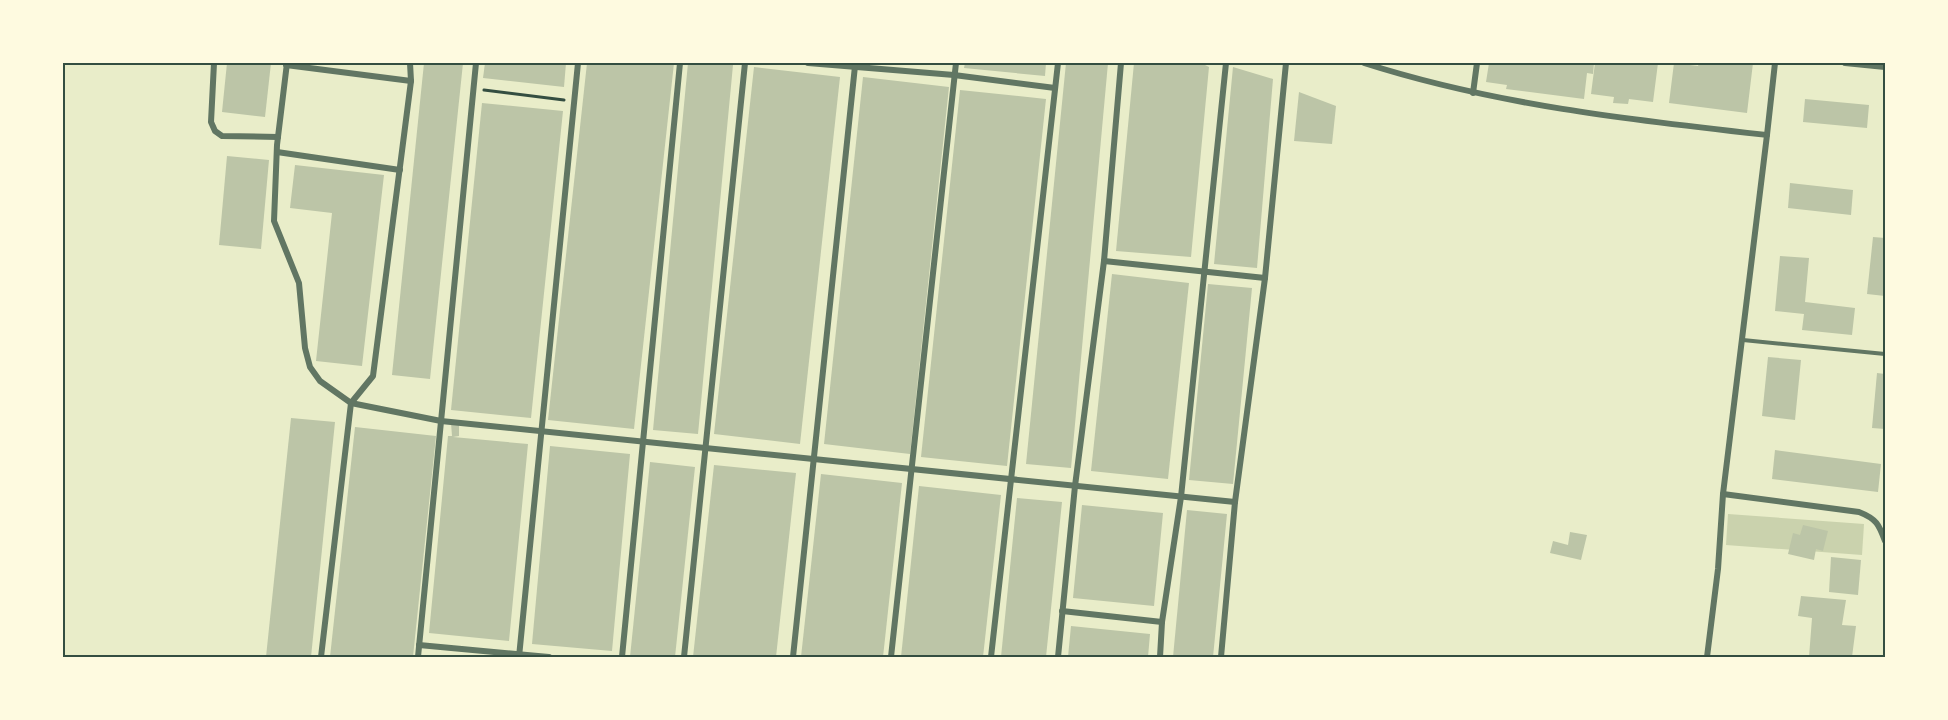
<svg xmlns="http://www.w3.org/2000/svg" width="1948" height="720" font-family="'Alegreya Sans',sans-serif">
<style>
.green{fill:#cad2ad}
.building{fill:#bcc5a7}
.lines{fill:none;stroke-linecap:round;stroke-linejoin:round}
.path{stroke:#344e41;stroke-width:3}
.service{stroke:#617663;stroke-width:4}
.minor{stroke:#617663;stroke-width:6}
.neatline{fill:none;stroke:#344e41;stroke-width:2}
</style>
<rect width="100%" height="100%" fill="#e9edc9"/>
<!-- green -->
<polygon class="green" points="1728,514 1864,524 1862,555 1726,545"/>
<!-- building -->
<g class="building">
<polygon points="227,63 271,63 265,117 222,112"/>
<polygon points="424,63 463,63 430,379 392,375"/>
<polygon points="485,63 566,63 564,87 483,78"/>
<polygon points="587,63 674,63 634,429 548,420"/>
<polygon points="688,63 733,65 698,434 653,430"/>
<polygon points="965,63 1046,63 1045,76 964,68"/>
<polygon points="1066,63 1108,63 1071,468 1026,464"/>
<polygon points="1134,63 1201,63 1209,67 1191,257 1116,251"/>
<polygon points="1489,63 1526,63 1545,65 1545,63 1594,63 1593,74 1587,73 1584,99 1506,89 1507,85 1486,82"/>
<polygon points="1595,63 1658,63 1653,102 1629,99 1628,104 1613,103 1614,97 1591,94"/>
<polygon points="1674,63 1698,66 1699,63 1753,63 1747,113 1669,103"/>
<polygon points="754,67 840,77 800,444 714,434"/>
<polygon points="1233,67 1273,79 1257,268 1214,264"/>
<polygon points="863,77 949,87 910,454 824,444"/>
<polygon points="960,90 1046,99 1007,466 921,457"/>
<polygon points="1299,92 1336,106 1332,144 1294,141"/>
<polygon points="1805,99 1869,105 1867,128 1803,122"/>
<polygon points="482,103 563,111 531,418 451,410"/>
<polygon points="227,156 269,160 261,249 219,245"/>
<polygon points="295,165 384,175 362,366 316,361 332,213 290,208"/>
<polygon points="1790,183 1853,190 1851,215 1788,208"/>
<polygon points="1873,237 1885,238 1885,296 1867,294"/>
<polygon points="1780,256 1809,258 1805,302 1855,308 1852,335 1802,330 1804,314 1775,311"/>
<polygon points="1112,274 1189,283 1168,479 1091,471"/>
<polygon points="1208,284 1252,288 1233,484 1189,480"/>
<polygon points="1768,357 1801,360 1795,420 1762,416"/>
<polygon points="1877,373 1885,374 1885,429 1872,428"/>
<polygon points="291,418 335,422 311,657 266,657"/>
<polygon points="451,423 459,423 459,436 453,437 528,444 509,641 429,633 448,436 452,436"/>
<polygon points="355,427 436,436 413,657 330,657"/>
<polygon points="550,446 630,454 612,651 532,644"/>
<polygon points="1775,450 1881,464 1878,492 1772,479"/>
<polygon points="650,462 695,467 675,657 630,657"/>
<polygon points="714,465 796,473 776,657 693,657"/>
<polygon points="821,474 902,483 883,657 801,657"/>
<polygon points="919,486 1001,495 983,657 901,657"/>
<polygon points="1017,498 1062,502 1046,657 1001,657"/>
<polygon points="1082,505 1163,513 1154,606 1073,598"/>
<polygon points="1187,510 1227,514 1213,657 1173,657"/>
<polygon points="1803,525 1828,531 1823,551 1816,549 1814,560 1788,554 1793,533 1800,535"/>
<polygon points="1570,532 1587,535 1581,560 1550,553 1553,541 1568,545"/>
<polygon points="1831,557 1861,560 1858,595 1829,592"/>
<polygon points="1801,596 1846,600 1842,625 1856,626 1852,657 1809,657 1812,618 1798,616"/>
<polygon points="1071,626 1150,634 1148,657 1068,657"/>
</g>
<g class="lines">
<!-- path -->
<polyline class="path" points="484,90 564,100"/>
<!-- service -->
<polyline class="service" points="1743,340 1885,354"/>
<!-- minor -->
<g class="minor">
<polyline points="214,63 211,122 215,131 222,136 278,137"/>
<polyline points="287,63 277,145 274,221 299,283 305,348 310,367 320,381 351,403 441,421 1235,502"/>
<polyline points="808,63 954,75 1055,88"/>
<path d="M1364,63C1495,105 1632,120 1767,135"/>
<polyline points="1845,63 1885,67"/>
<polyline points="286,65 411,81"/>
<polyline points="1473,93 1477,63"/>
<polyline points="277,152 400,170"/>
<polyline points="1104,261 1265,278"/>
<path d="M1723,494L1859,512C1877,519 1879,525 1885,541"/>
<polyline points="1062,611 1162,622"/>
<polyline points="419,645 549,657"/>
<polyline points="321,657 351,403 373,376 411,81 410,63"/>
<polyline points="418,657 476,63"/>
<polyline points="519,657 578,63"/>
<polyline points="622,657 680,63"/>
<polyline points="684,657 745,63"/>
<polyline points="793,657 855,66"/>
<polyline points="891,657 956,63"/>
<polyline points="991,657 1058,63"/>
<polyline points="1058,657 1075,486 1104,261 1121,63"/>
<polyline points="1160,657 1162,622 1181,497 1226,63"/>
<polyline points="1221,657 1235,502 1265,278 1286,63"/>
<polyline points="1707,657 1718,569 1723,494 1767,135 1775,63"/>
</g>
</g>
<!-- border -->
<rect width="1948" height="720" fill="none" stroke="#fefae0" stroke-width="129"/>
<rect x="64" y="64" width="1820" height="592" class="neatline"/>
</svg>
